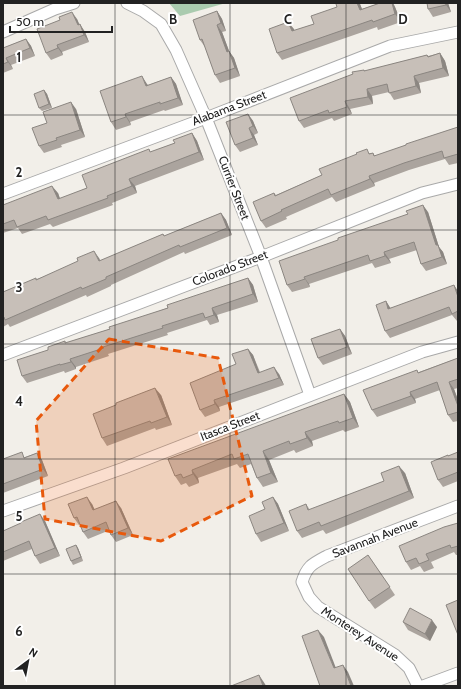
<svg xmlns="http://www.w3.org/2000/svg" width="461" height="689" font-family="Cabin,sans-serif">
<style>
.cemetery{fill:#aacbaf}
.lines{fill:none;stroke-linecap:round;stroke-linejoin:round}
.street-casing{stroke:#a9a9a9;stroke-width:13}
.street{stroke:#fff;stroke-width:11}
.wall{fill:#aba49e}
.shaded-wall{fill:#8b8681}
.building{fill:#c7bfb8;stroke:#8b8681}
.marked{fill:#e8590c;fill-opacity:0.2;stroke:#e8590c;stroke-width:3;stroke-dasharray:8 5;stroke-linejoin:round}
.grid{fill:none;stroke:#222;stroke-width:1;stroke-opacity:0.55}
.labels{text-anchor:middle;stroke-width:4;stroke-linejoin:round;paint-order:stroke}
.street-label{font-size:12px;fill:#222;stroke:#fff}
.grid-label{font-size:13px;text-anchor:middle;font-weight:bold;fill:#222;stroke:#fff;stroke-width:4;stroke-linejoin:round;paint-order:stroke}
</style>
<rect width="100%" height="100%" fill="#f2efe9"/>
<!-- cemetery -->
<polygon class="cemetery" points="169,3 226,3 180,16"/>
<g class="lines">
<!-- street casing -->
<g class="street-casing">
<g id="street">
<polyline points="127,3 143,11 161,24 176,50 206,118 261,257 310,395"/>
<polyline points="3,32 55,9 74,3"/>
<polyline points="3,194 206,118 390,46 458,32"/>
<polyline points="3,355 261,257 422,193 458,184"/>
<polyline points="3,511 124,468 422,352 458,342"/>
<path d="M418,686L409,668L395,655L318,607L309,597L302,582C307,566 312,564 327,556L458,506"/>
<polyline points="423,686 458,673"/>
</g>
</g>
<!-- street -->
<use href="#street" class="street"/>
</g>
<!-- wall -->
<g class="wall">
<polygon points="380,3 393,3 395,7 401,22 378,30 377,27 282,60 277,53 288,22 294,31 314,24 360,4 362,9"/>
<polygon points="448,3 451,12 433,17 428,9"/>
<polygon points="217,11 222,19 226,31 222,32 229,51 234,58 240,76 220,83 215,75 205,47 200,40"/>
<polygon points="77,19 79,24 85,32 89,42 62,52 63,55 51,60 46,53"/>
<polygon points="26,39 31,46 35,56 11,65 13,69 3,73 3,48"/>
<polygon points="440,53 445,61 449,76 419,83 421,93 394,100 389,92 372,96 373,104 350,109 352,114 334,121 332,118 304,128 299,121 364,70 365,71 427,55 428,56"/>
<polygon points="171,77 176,84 183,105 165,111 164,110 130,122 131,125 116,130 111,122 147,84 148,85"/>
<polygon points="44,90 47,94 52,108 42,111 39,108"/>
<polygon points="76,109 85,137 61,145 62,147 44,153 39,146 47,123"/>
<polygon points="248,114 253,121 258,133 254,135 258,145 240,152 235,145"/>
<polygon points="458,127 458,163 449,165 445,159 409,170 374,183 375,186 336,202 332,197 286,217 287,219 266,228 261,221 274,193 276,195 322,175 370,153 373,153 375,156"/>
<polygon points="192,133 197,141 204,160 135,186 137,193 112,203 113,205 53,227 50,224 22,234 18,228 3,233 3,205 58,193 60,199 87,188 151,152 175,143"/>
<polygon points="428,212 439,247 443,252 447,264 426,271 421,264 417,250 389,259 391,263 375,268 372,263 309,284 310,287 292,292 287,285 338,240 408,214"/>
<polygon points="221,213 226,220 232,235 185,254 184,252 111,285 111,286 87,297 86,295 10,327 8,324 3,327 3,292 37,279 99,258 100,261 163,234 164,236"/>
<polygon points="248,278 253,285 258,302 217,315 219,322 210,325 207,320 167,333 168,335 108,354 109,356 76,367 76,369 65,373 64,371 27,383 22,376 48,350 65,341 66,343 110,329"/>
<polygon points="458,291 458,321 457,321 452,315 390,338 385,331 386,301 390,308"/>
<polygon points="340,329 345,336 352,354 323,365 318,358"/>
<polygon points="248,349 253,355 260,372 279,374 284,385 219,407 220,411 205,417 200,410"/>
<polygon points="458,358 458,388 454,389 458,400 458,421 453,422 448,415 440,390 415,399 416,403 377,417 372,410 419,372"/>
<polygon points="344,394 350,402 359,427 345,432 343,430 312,441 313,446 296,453 294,450 269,460 278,482 263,487 257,478 251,464 240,468 237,464 198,478 199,483 189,487 186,483 181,485 175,476"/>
<polygon points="161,395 172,425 156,430 155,428 107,446 102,438"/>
<polygon points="458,452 458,481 443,487 438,480 449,456"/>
<polygon points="37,453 42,460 48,476 3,493 3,459 25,457"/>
<polygon points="405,473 414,498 326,534 323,530 302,538 297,531 306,504 310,510"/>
<polygon points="273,497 278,504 289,531 261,542 256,534 265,509"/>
<polygon points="92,504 95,510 121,508 133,535 116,542 111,535 110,530 88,539 83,532 80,524 79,525 74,518"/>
<polygon points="45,521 60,556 40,564 35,556 32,549 3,561 3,531"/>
<polygon points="458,523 458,555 456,555 454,552 431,562 434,568 424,572 420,566 411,570 406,562"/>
<polygon points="76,545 78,548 83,561 73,565 71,561"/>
<polygon points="368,555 395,595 375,609 369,601"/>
<polygon points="403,622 437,627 430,641 408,630"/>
</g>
<!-- shaded-wall -->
<g class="shaded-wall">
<polygon points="357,3 359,3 360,4 365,17 360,10"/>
<polygon points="392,3 393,3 395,7 401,22 395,14"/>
<polygon points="445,3 448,3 451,12 446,5"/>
<polygon points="217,11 222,19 226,31 221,23"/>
<polygon points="72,12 77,19 83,33 78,25"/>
<polygon points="288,22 294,29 297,39 292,31"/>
<polygon points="80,24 85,32 89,42 84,35"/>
<polygon points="217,25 222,32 232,59 227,52"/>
<polygon points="26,39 31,46 35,56 30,48"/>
<polygon points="57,45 62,52 63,55 58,48"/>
<polygon points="229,51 234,58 240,76 235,68"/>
<polygon points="440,53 445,61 449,76 443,68"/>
<polygon points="6,58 11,65 13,69 8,62"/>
<polygon points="142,76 147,84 151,93 146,86"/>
<polygon points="414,76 419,83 421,93 416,86"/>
<polygon points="171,77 176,84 183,105 178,98"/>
<polygon points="367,89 372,96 373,104 368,97"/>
<polygon points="44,90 47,94 52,108 49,104"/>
<polygon points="345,101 350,109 352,114 347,107"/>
<polygon points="71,102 76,109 85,137 80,130"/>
<polygon points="125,114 130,122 131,125 126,117"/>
<polygon points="248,114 253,121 258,133 253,126"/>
<polygon points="249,128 254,135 258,145 253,138"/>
<polygon points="192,133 197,141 204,160 199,152"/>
<polygon points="369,176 374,183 375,186 370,179"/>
<polygon points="129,179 135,186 137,193 132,186"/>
<polygon points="52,186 58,193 63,207 58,199"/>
<polygon points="423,205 428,212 439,247 443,252 447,264 442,257 436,245"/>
<polygon points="221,213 226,220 232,235 227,228"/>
<polygon points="94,251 99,258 104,269 99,261"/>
<polygon points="384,252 389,259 391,263 385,256"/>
<polygon points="304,277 309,284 310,287 305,279"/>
<polygon points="248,278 253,285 258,302 253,294"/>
<polygon points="454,285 458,291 458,297"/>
<polygon points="386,301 391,309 388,309"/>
<polygon points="212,308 217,315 219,322 214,315"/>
<polygon points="340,329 345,336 352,354 347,347"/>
<polygon points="248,349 253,355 262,380 258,373"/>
<polygon points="70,359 76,367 76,369 71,362"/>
<polygon points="274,367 279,374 284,385 279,378"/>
<polygon points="449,382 454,389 458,400 458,406"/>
<polygon points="155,388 161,395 172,425 167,417"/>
<polygon points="410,392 415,399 416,403 411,396"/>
<polygon points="344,394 350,402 359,427 353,418"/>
<polygon points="214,400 219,407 220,411 215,404"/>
<polygon points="305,432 312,441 313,446 307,438"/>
<polygon points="263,451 269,460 278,482 271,473"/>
<polygon points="37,453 42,460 48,476 43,469"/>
<polygon points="399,466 405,473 414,498 409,491"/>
<polygon points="192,470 198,478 199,483 193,474"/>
<polygon points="87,497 92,504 98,518 93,510"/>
<polygon points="273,497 278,504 289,531 284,523"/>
<polygon points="116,501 121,508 133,535 128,528"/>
<polygon points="40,514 45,521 60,556 55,548"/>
<polygon points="76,545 78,548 83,561 81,557"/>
<polygon points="432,620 437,627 430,641 425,634"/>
<polygon points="318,630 324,637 339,676 334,668"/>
<polygon points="343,665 348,672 354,686 351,686"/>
<polygon points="259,675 265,684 266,686 263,686"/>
</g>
<!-- building -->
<g class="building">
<polygon points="338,3 357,3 360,10 380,3 392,3 395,14 373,22 372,20 277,53 269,29 288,22 292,31 314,24 311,16 337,7 336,4"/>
<polygon points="427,3 445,3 446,5 428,9"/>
<polygon points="217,11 221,23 217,25 227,52 229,51 235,68 215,75 202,39 200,40 193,20"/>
<polygon points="72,12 78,25 80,24 84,35 57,45 58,48 46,53 37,29 60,20 59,17"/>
<polygon points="26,39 30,48 6,58 8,62 3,64 3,48"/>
<polygon points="440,53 443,68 414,76 416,86 389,93 387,84 367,89 368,97 345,101 347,107 329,113 328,110 299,121 290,98 353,74 352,72 364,70 364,71 427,55 428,57"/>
<polygon points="142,76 146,86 171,77 178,98 160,104 160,102 125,114 126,117 111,122 100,91"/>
<polygon points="44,90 49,104 39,108 34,94"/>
<polygon points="71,102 80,130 56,138 57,140 39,146 32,128 47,123 43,112"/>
<polygon points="248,114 253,126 249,128 253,138 235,145 226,122"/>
<polygon points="458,127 458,154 444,158 442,151 404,163 369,176 370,179 331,195 328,189 281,210 282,211 261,221 253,202 274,193 275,196 322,175 319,169 357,154 356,153 367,149 369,154 373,153 374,156 406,145 406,144"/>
<polygon points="192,133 199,152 129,179 132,186 107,196 108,198 48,220 46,216 17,227 14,220 3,224 3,205 52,186 58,199 87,188 82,175 149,149 150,152 175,143 173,140"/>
<polygon points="423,205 436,245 438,245 442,257 421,264 414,242 384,252 385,256 370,261 368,255 304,277 305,279 287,285 279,261 338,240 338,238 408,214 406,211"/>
<polygon points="221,213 227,228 180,247 179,245 106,277 106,279 82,289 81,287 5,320 4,317 3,317 3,292 36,278 36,280 78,261 77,258 94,251 99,261 163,234 164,236"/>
<polygon points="248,278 253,294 212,308 214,315 205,318 203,313 162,326 163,328 103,347 104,348 70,359 71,362 60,365 60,364 22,376 17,360 48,350 48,347 65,341 65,343 110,329 109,327 168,308 167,305"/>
<polygon points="454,285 458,297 458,311 452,314 449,307 385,331 376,305 386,301 388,309"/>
<polygon points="340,329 347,347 318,358 311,339"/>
<polygon points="248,349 258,373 274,367 279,378 214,400 215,404 200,410 190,383 236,364 232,354"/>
<polygon points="458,358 458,370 457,370 458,370 458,379 449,382 458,406 458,412 448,415 437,382 410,392 411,396 372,410 363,390 417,370 418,373"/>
<polygon points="155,388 167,417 151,423 150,421 102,438 93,414 116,405 116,403"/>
<polygon points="344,394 353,418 339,423 338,421 305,432 307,438 290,444 289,441 263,451 271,473 257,478 248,454 234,459 232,454 192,470 193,474 183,478 181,474 175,476 168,459"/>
<polygon points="22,452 24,458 37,453 43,469 3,484 3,459"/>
<polygon points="458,452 458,472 438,480 431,462 448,455 448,456"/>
<polygon points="399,466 409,491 321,526 319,522 297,531 289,511 306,504 308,510 384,481 381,473"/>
<polygon points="87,497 93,510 116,501 128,528 111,535 106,522 83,532 77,517 74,518 68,504"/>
<polygon points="273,497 284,523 256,534 249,516 265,509 262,502"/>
<polygon points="40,514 55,548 35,556 29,541 3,552 3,531 21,523 21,522"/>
<polygon points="458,523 458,546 451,548 450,545 426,554 429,560 419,564 416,558 406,562 399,546 444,527"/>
<polygon points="76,545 81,557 71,561 66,549"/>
<polygon points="368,555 390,587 369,601 348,569"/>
<polygon points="458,600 458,635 446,605"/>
<polygon points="410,608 432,620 425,634 403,622"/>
<polygon points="318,630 334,668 343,665 351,686 320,686 302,636"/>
<polygon points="259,675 263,686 231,686"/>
</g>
<!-- marked area -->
<path class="marked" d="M109,339L218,358L252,496L161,541L45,519L36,421Z"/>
<!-- grid -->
<path class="grid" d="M115,3V686M230,3V686M346,3V686M3,115H458M3,230H458M3,344H458M3,459H458M3,574H458"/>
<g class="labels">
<!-- street labels -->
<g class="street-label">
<text transform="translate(229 108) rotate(-21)" y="4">Alabama Street</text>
<text transform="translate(234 188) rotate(69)" y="4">Currier Street</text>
<text transform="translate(230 268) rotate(-21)" y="4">Colorado Street</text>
<text transform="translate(230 426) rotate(-21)" y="4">Itasca Street</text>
<text transform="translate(375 538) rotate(-21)" y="4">Savannah Avenue</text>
<text transform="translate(360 634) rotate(33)" y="4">Monterey Avenue</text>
</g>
</g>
<g class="grid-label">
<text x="173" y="24">B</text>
<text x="288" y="24">C</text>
<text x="403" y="24">D</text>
<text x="19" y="62">1</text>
<text x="19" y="177">2</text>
<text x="19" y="292">3</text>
<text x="19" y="406">4</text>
<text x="19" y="521">5</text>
<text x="19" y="636">6</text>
</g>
<!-- border -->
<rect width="461" height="689" fill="none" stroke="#222222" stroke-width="8"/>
<!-- north arrow -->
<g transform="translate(28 661) rotate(32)" stroke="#ffffff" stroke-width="3" paint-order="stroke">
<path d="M0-3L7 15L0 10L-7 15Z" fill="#222222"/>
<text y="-6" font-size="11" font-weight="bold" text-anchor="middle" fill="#222222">N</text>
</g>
<!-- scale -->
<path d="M10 26v6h102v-6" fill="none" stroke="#222222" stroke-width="2"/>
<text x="16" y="26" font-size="12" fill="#222222" stroke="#ffffff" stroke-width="3" paint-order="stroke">50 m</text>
</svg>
